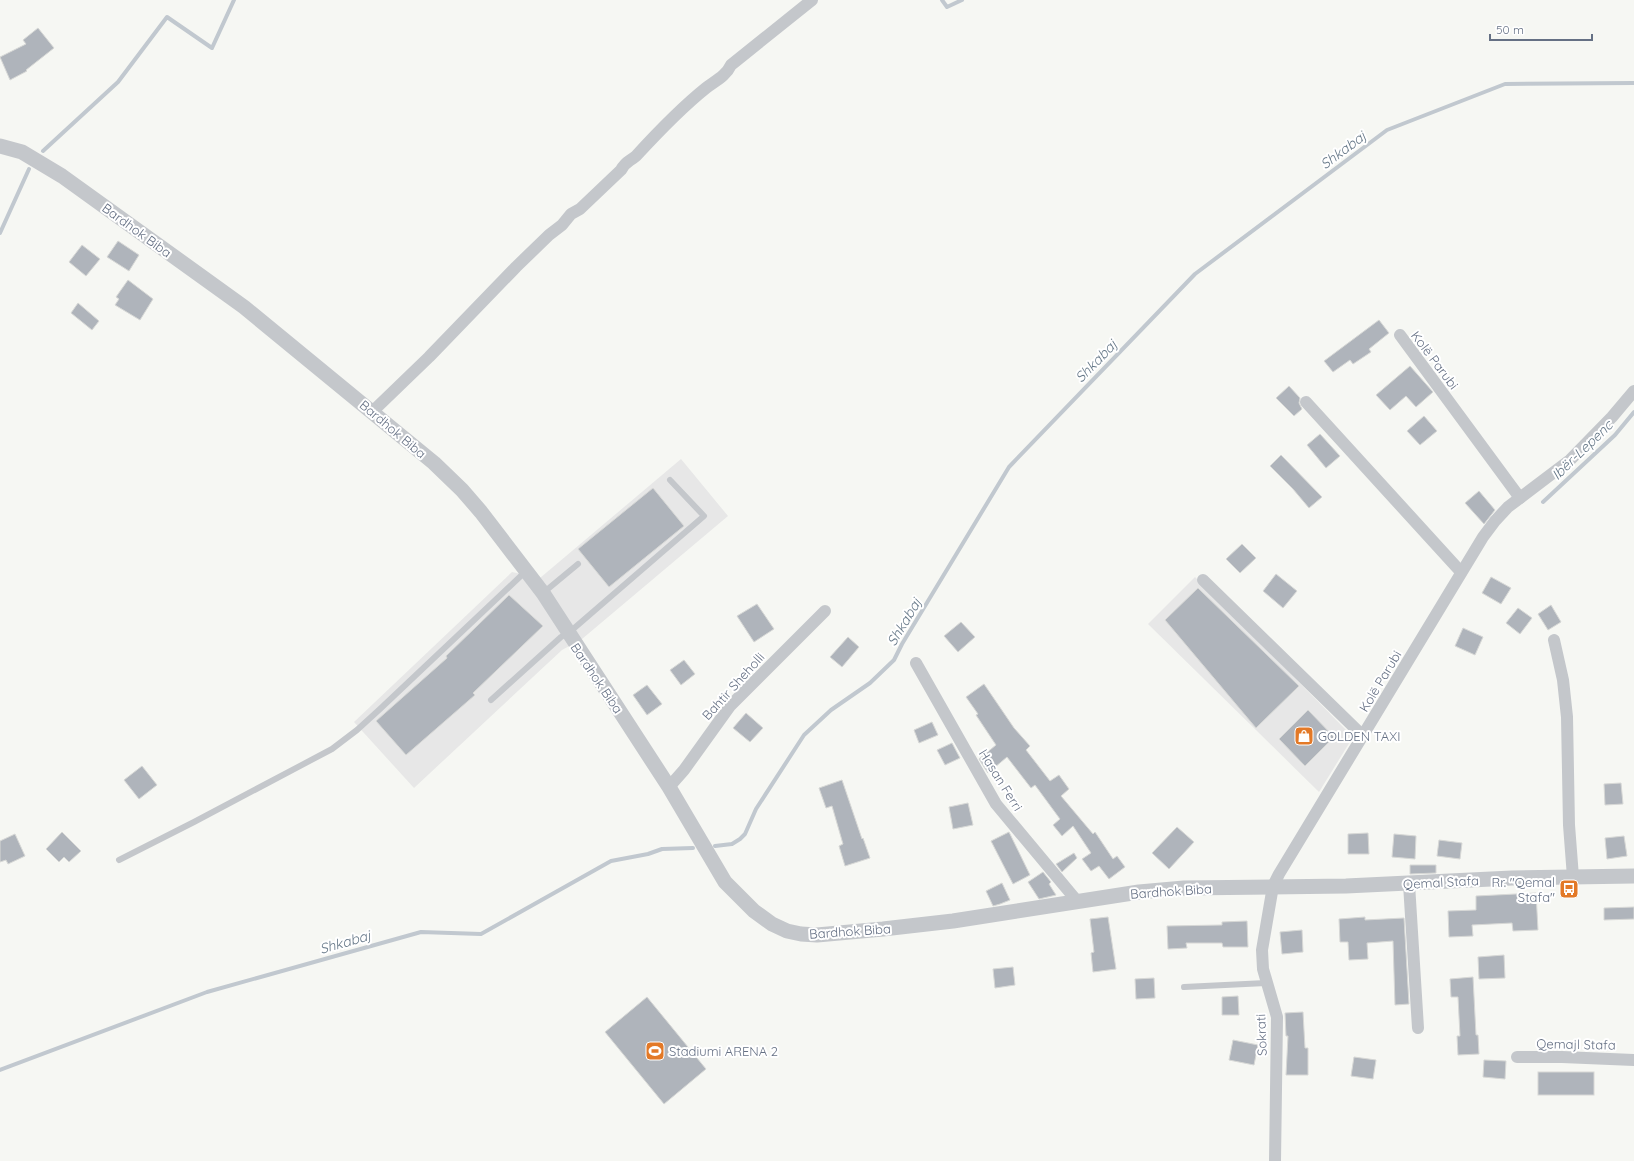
<svg xmlns="http://www.w3.org/2000/svg" width="1634" height="1161" font-family="Quicksand,sans-serif">
<style>
.built{fill:#e7e7e7}
.lines{fill:none;stroke-linecap:round;stroke-linejoin:round}
.stream{stroke:#c1c8cf;stroke-width:4}
.building{fill:#afb4bb;stroke:#d7d8d6}
.service{stroke:#c4c7cb;stroke-width:6}
.minor{stroke:#c4c7cb;stroke-width:12}
.tertiary{stroke:#c4c7cb;stroke-width:15}
.labels{text-anchor:middle;stroke-width:4;stroke-linejoin:round;paint-order:stroke}
.street-label{font-size:13px;fill:#657084;stroke:#fff}
.poi-label{font-size:13px;fill:#657084;stroke:#fff;text-anchor:start}
.water-label{font-size:14px;font-style:italic;fill:#667888;stroke:#fff}
</style>
<rect width="100%" height="100%" fill="#f6f7f3"/>
<!-- built -->
<g class="built">
<polygon points="681,459 728,516 582,639 562,650 414,788 354,722 512,572 540,578"/>
<polygon points="1195,577 1353,737 1319,792 1148,624"/>
</g>
<g class="lines">
<!-- stream -->
<g class="stream">
<polyline points="942,0 947,7 962,0"/>
<polyline points="43,151 118,82 167,17 212,48 234,0"/>
<polyline points="0,233 29,169"/>
<polyline points="1543,502 1615,435 1634,412"/>
<polyline points="715,846 732,844 740,839 745,834 756,809 804,735 831,710 870,683 894,660 902,644 1009,467 1195,274 1387,130 1505,84 1634,83"/>
<polyline points="0,1070 207,992 421,932 481,934 611,861 648,854 662,849 693,848"/>
</g>
</g>
<!-- building -->
<g class="building">
<polygon points="38,28 54,48 26,70 27,71 10,80 0,57 26,44 23,40"/>
<polygon points="118,241 139,255 129,271 107,257"/>
<polygon points="82,245 100,259 86,276 69,262"/>
<polygon points="128,280 153,299 140,320 115,305 119,299 116,297"/>
<polygon points="78,303 99,321 92,330 71,313"/>
<polygon points="1379,320 1389,333 1369,349 1371,352 1353,364 1350,360 1333,372 1324,361"/>
<polygon points="1410,366 1433,392 1416,407 1406,396 1390,410 1376,395"/>
<polygon points="1289,386 1300,398 1299,403 1302,409 1294,416 1276,398"/>
<polygon points="1424,416 1437,431 1420,445 1407,431"/>
<polygon points="1320,434 1340,456 1326,468 1307,445"/>
<polygon points="1281,455 1322,497 1309,508 1293,489 1270,466"/>
<polygon points="653,488 684,526 609,587 578,549"/>
<polygon points="1479,491 1495,510 1484,524 1465,503"/>
<polygon points="1242,544 1256,558 1240,573 1226,559"/>
<polygon points="1276,574 1297,591 1283,608 1263,591"/>
<polygon points="1491,577 1511,588 1501,604 1482,593"/>
<polygon points="1198,588 1299,686 1256,728 1165,620"/>
<polygon points="509,595 543,626 473,693 475,695 406,755 376,721 447,658 446,656"/>
<polygon points="757,604 774,629 754,642 737,616"/>
<polygon points="1551,605 1561,622 1548,630 1538,614"/>
<polygon points="1518,608 1532,618 1520,634 1506,623"/>
<polygon points="961,622 975,637 958,652 944,636"/>
<polygon points="1463,628 1483,637 1475,655 1455,646"/>
<polygon points="848,637 859,647 842,667 830,657"/>
<polygon points="684,660 695,674 681,685 670,670"/>
<polygon points="984,684 1014,728 1030,746 1026,750 1050,781 1059,775 1069,789 1061,796 1093,834 1095,832 1113,859 1117,856 1125,867 1109,879 1099,866 1091,871 1082,859 1091,853 1073,826 1062,836 1053,825 1060,819 1035,785 1031,788 1007,757 988,773 984,767 979,759 996,745 976,715 978,714 966,697"/>
<polygon points="647,685 662,704 647,715 633,695"/>
<polygon points="1308,710 1334,737 1305,766 1279,739"/>
<polygon points="746,713 763,728 750,742 733,728"/>
<polygon points="932,722 938,735 919,743 914,730"/>
<polygon points="952,743 960,758 945,765 937,750"/>
<polygon points="142,766 157,785 139,799 124,780"/>
<polygon points="842,780 862,839 863,838 870,858 845,866 839,846 843,844 832,806 826,808 819,788"/>
<polygon points="1621,783 1623,804 1605,805 1604,784"/>
<polygon points="968,803 973,825 953,829 949,807"/>
<polygon points="1177,827 1194,842 1169,869 1152,853"/>
<polygon points="62,832 81,851 69,862 64,857 59,862 46,849"/>
<polygon points="1009,832 1030,875 1013,884 991,841"/>
<polygon points="1368,833 1369,854 1348,854 1348,834"/>
<polygon points="15,834 25,856 8,864 6,860 0,862 0,841"/>
<polygon points="1394,834 1416,836 1415,859 1392,857"/>
<polygon points="1624,836 1627,856 1607,859 1605,838"/>
<polygon points="1439,840 1462,843 1460,859 1437,856"/>
<polygon points="1074,853 1077,858 1062,872 1056,864"/>
<polygon points="1410,865 1436,865 1436,873 1410,874"/>
<polygon points="1043,872 1051,882 1049,884 1056,895 1039,899 1028,882"/>
<polygon points="1002,883 1010,900 1000,904 993,906 986,891"/>
<polygon points="1536,893 1538,930 1513,931 1512,923 1472,925 1473,936 1449,937 1448,911 1476,910 1476,896"/>
<polygon points="1634,907 1634,919 1604,920 1604,908"/>
<polygon points="1108,917 1116,969 1093,972 1091,953 1094,952 1090,919"/>
<polygon points="1365,917 1365,920 1404,918 1409,1004 1395,1005 1393,941 1367,943 1368,959 1349,960 1348,942 1340,942 1339,919"/>
<polygon points="1247,921 1248,947 1223,947 1222,943 1186,943 1187,948 1168,949 1167,926 1222,925 1222,922"/>
<polygon points="1302,930 1303,952 1282,954 1280,932"/>
<polygon points="1504,955 1505,978 1479,979 1478,957"/>
<polygon points="1013,967 1015,985 995,988 993,969"/>
<polygon points="1473,977 1476,1035 1478,1035 1479,1054 1458,1055 1457,1036 1460,1036 1458,997 1451,997 1450,979"/>
<polygon points="1154,978 1155,998 1136,999 1135,979"/>
<polygon points="1238,996 1239,1015 1222,1015 1222,997"/>
<polygon points="647,997 706,1069 664,1104 605,1032"/>
<polygon points="1303,1012 1305,1048 1308,1048 1308,1075 1286,1075 1288,1036 1286,1036 1285,1013"/>
<polygon points="1233,1040 1258,1045 1254,1065 1229,1060"/>
<polygon points="1354,1057 1376,1060 1373,1079 1351,1076"/>
<polygon points="1484,1060 1506,1061 1505,1079 1483,1077"/>
<rect x="1538" y="1072" width="56" height="23"/>
</g>
<g class="lines">
<!-- service -->
<g class="service">
<polyline points="543,593 578,564"/>
<polyline points="491,700 561,637 572,630 704,516 670,480"/>
<polyline points="119,860 194,822 332,749 357,730 380,709 526,571"/>
<polyline points="1184,987 1266,983"/>
</g>
<!-- minor -->
<g class="minor">
<polyline points="1400,335 1520,498"/>
<polyline points="1306,402 1461,572"/>
<path d="M372,412L429,357L516,267L549,235L562,225L571,214L580,209L621,170C626,161 629,162 636,156C658,132 681,108 706,88C715,81 726,76 731,65L812,0"/>
<polyline points="1203,580 1363,736"/>
<polyline points="1554,640 1563,680 1567,717 1569,825 1573,877"/>
<polyline points="916,663 996,804 1077,901"/>
<polyline points="669,787 684,770 730,706 825,611"/>
<polyline points="1409,884 1418,1028"/>
<polyline points="1517,1057 1562,1057 1634,1060"/>
<polyline points="1275,1161 1277,1017 1263,969 1262,950 1273,886 1279,874 1483,537 1495,521 1508,507 1570,460 1612,417 1634,391"/>
</g>
<!-- tertiary -->
<polyline class="tertiary" points="0,146 22,152 62,176 244,307 434,463 462,490 481,512 543,593 669,787 725,882 754,911 772,924 787,931 801,934 817,935 883,929 953,921 1139,892 1184,888 1346,886 1512,878 1634,876"/>
</g>
<!-- icons -->
<defs>
<g id="shop-square" transform="scale(1)"><rect x="-9" y="-9" width="18" height="18" rx="4" fill="#e37927" stroke="#fff"/><path d="M-5-2.5h2.3a2.7 3.5 0 0 1 5.4 0H5L5.5 6h-11ZM-1.5-2.5h3a1.5 2.3 0 0 0-3 0Z" fill="#fff"/></g>
<g id="bus-square" transform="scale(1)"><rect x="-9" y="-9" width="18" height="18" rx="4" fill="#e37927" stroke="#fff"/><path d="M-5-6H5V4H4V6H2V4H-2V6H-4V4H-5ZM-3.5-4V0h7V-4ZM-3.5 1.2v1.5H-2V1.2ZM2 1.2v1.5H3.5V1.2Z" fill="#fff"/></g>
<g id="stadium-square" transform="scale(1)"><rect x="-9" y="-9" width="18" height="18" rx="4" fill="#e37927" stroke="#fff"/><path d="M0-5a6.5 5 0 1 0 0 10a6.5 5 0 1 0 0-10ZM-3.5-1.8h7v3.6h-7Z" fill="#fff"/></g>
</defs>
<g fill-rule="evenodd">
<use href="#shop-square" x="1304" y="736"/>
<use href="#bus-square" x="1569" y="889"/>
<use href="#stadium-square" x="655" y="1051"/>
</g>
<g class="labels">
<!-- street labels -->
<g class="street-label">
<text transform="translate(137 230) rotate(36)" y="5">Bardhok Biba</text>
<text transform="translate(1435 360) rotate(53)" y="5">Kolë Parubi</text>
<text transform="translate(393 429) rotate(40)" y="5">Bardhok Biba</text>
<text transform="translate(597 678) rotate(56)" y="5">Bardhok Biba</text>
<text transform="translate(1380 681) rotate(-59)" y="5">Kolë Parubi</text>
<text transform="translate(733 686) rotate(-48)" y="5">Bahtir Sheholli</text>
<text transform="translate(1001 780) rotate(58)" y="5">Hasan Ferri</text>
<text transform="translate(1441 882) rotate(-3)" y="5">Qemal Stafa</text>
<text transform="translate(1171 891) rotate(-4)" y="5">Bardhok Biba</text>
<text transform="translate(850 931) rotate(-4)" y="5">Bardhok Biba</text>
<text transform="translate(1261 1035) rotate(-92)" y="5">Sokrati</text>
<text transform="translate(1576 1044) rotate(1)" y="5">Qemajl Stafa</text>
</g>
<!-- poi labels -->
<g class="poi-label">
<text x="1318" y="741">GOLDEN TAXI</text>
<text x="1555" y="887" text-anchor="end">Rr. "Qemal<tspan x="1555" dy="15">Stafa"</tspan></text>
<text x="669" y="1056">Stadiumi ARENA 2</text>
</g>
<!-- water labels -->
<g class="water-label">
<text transform="translate(1343 150) rotate(-37)" y="5">Shkabaj</text>
<text transform="translate(1096 361) rotate(-46)" y="5">Shkabaj</text>
<text transform="translate(1582 450) rotate(-44)" y="5">Ibër-Lepenc</text>
<text transform="translate(904 622) rotate(-59)" y="5">Shkabaj</text>
<text transform="translate(345 942) rotate(-16)" y="5">Shkabaj</text>
</g>
</g>
<!-- scale -->
<path d="M1490 34v6h102v-6" fill="none" stroke="#657084" stroke-width="2"/>
<text x="1496" y="34" font-size="12" fill="#657084" stroke="#ffffff" stroke-width="3" paint-order="stroke">50 m</text>
</svg>
